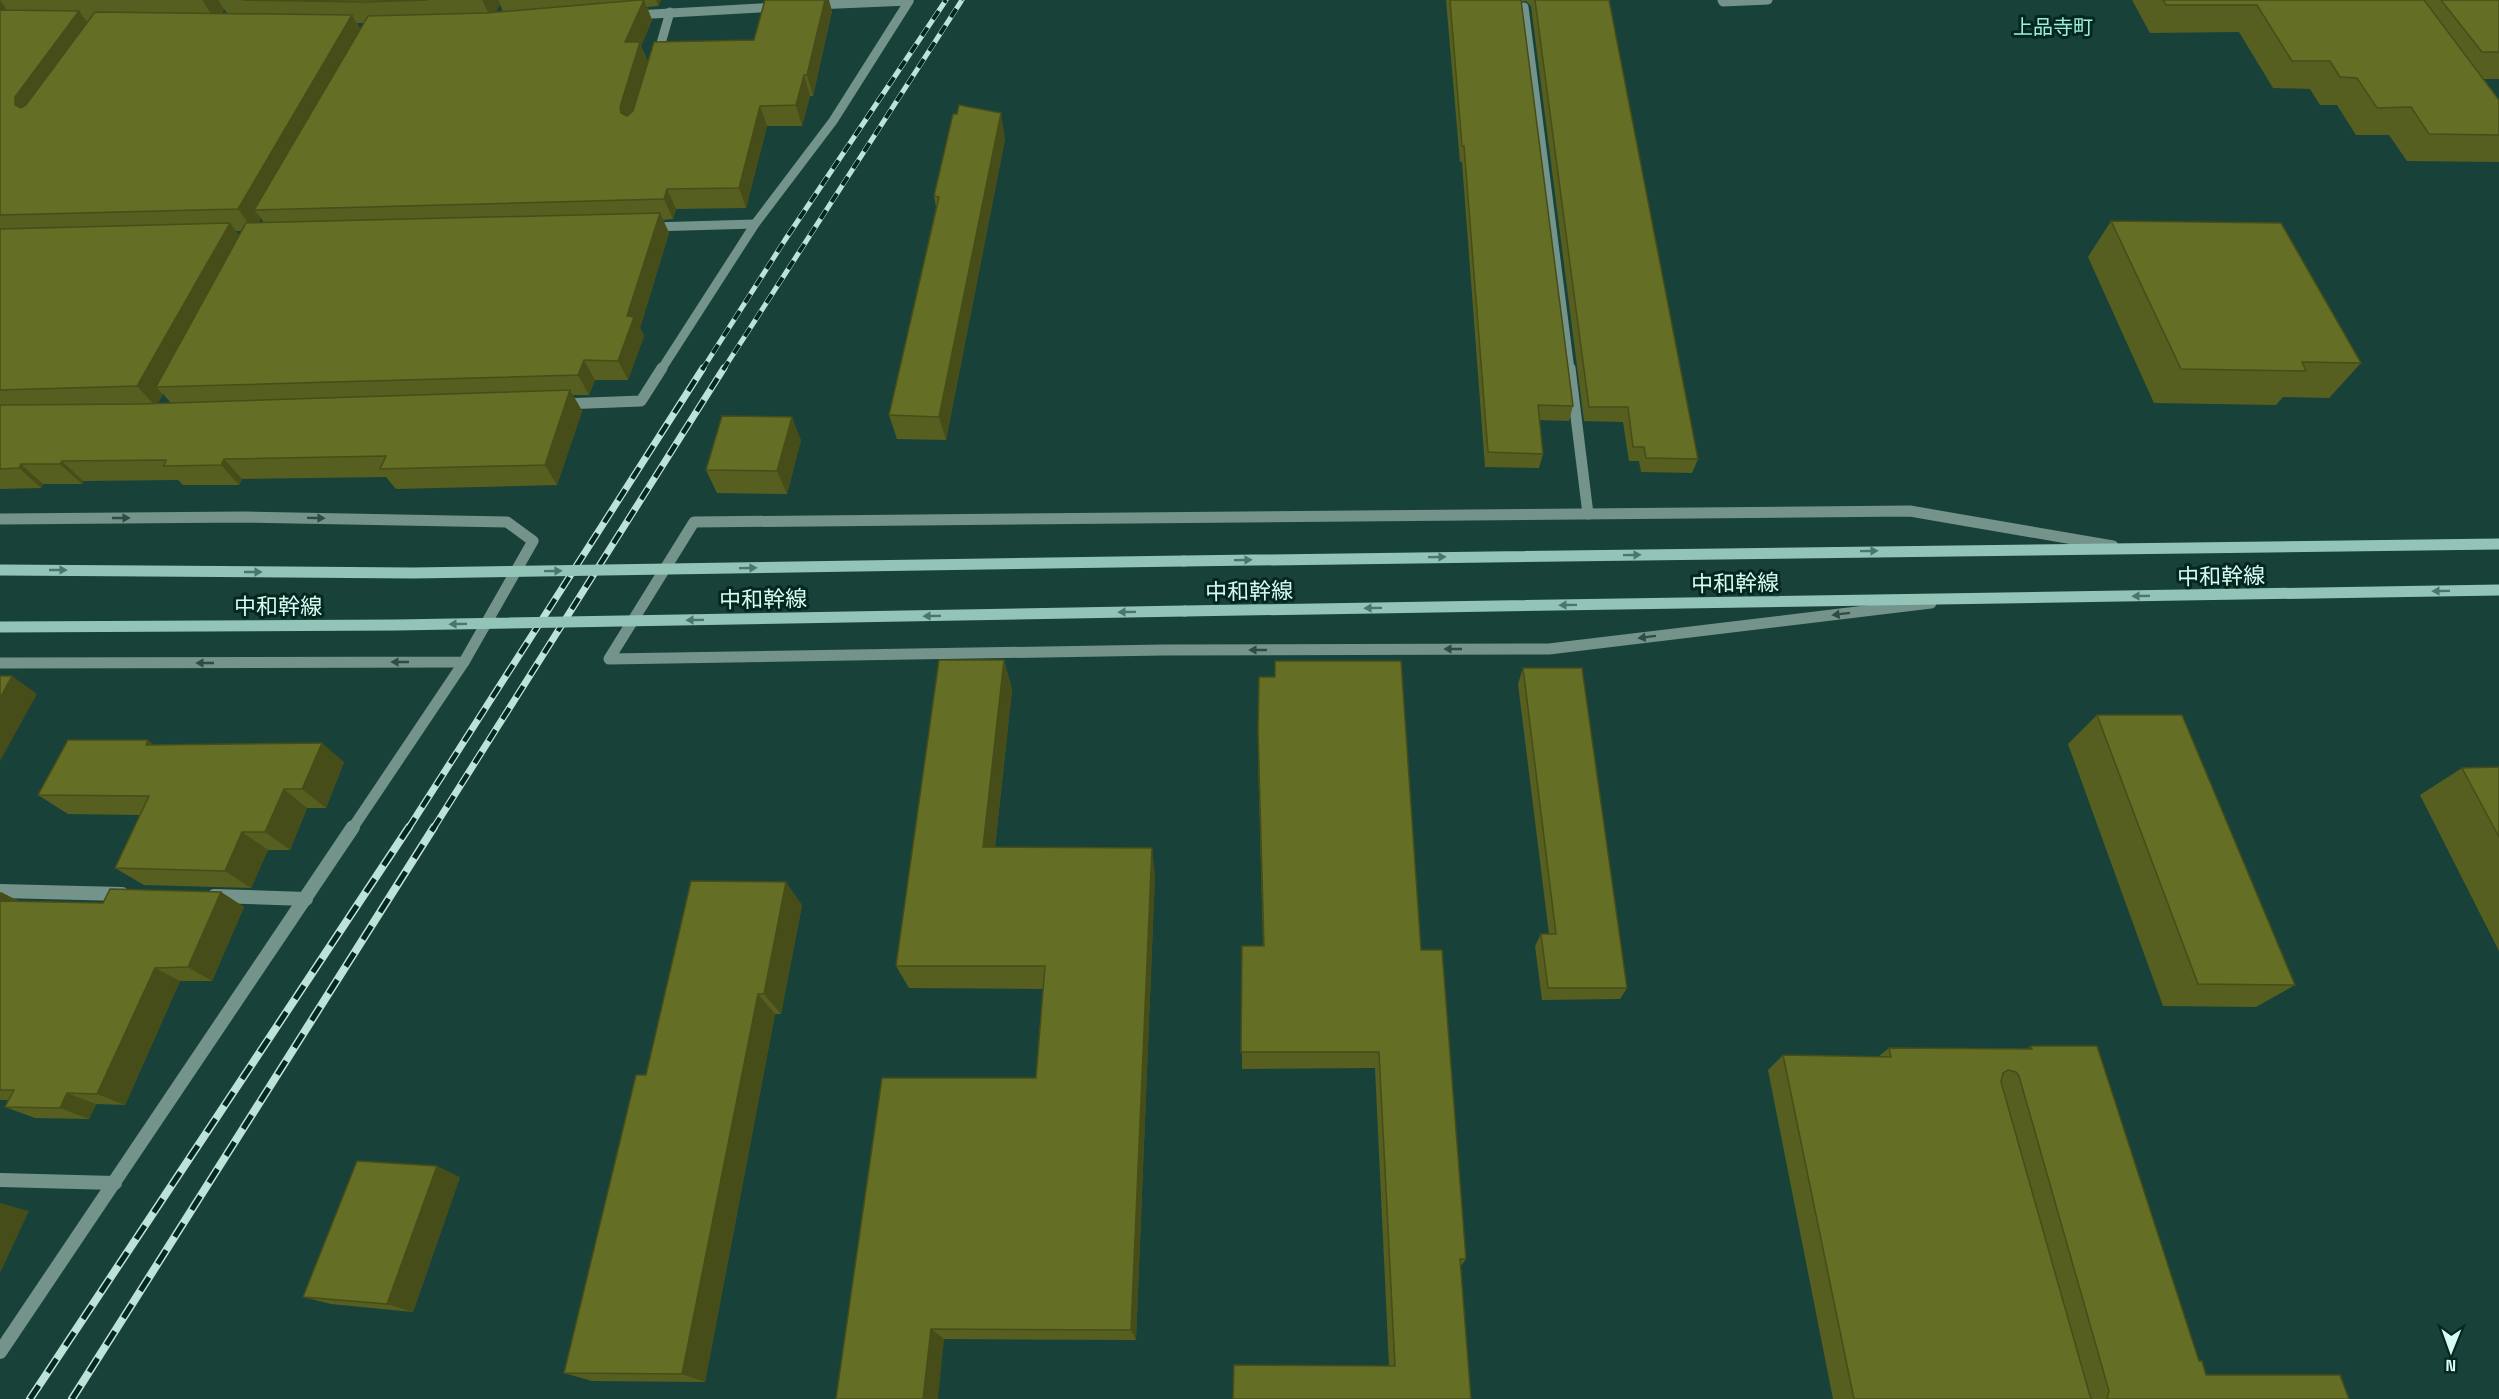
<svg xmlns="http://www.w3.org/2000/svg" width="2499" height="1399" font-family="'Space Grotesk','Noto Sans JP',sans-serif">
<style>
.lines{fill:none;stroke-linecap:round;stroke-linejoin:round}
.minor-far2{stroke:#74938a;stroke-width:9}
.minor-far1{stroke:#74938a;stroke-width:11}
.minor{stroke:#74938a;stroke-width:14}
.secondary{stroke:#92c5b7;stroke-width:11}
.rail-far2-casing{stroke:#bde3d8;stroke-width:5}
.rail-far1-casing{stroke:#bde3d8;stroke-width:7}
.rail-casing{stroke:#bde3d8;stroke-width:8}
.rail-far2{stroke:#042720;stroke-width:4;stroke-dasharray:10;stroke-linecap:butt}
.rail-far1{stroke:#042720;stroke-width:4.5;stroke-dasharray:13;stroke-linecap:butt}
.rail{stroke:#042720;stroke-width:5;stroke-dasharray:16;stroke-linecap:butt}
.secondary-bridge{stroke:#92c5b7;stroke-width:11}
.wall{fill:#565f1f;fill-rule:evenodd}
.shaded-wall{fill:#464d19}
.building{fill:#646e24;stroke:#464d19;stroke-width:1.5}
.oneway{fill:#2b4d45}
.oneway2{fill:#4b766c}
.labels{text-anchor:middle;stroke-width:6;stroke-linejoin:round;paint-order:stroke}
.far-neighbourhood-label{font-size:20px;fill:#9eeed9;stroke:#042720}
.street-label{font-size:22px;fill:#d7fdf2;stroke:#042720}
</style>
<rect width="100%" height="100%" fill="#184239"/>
<g class="lines">
<!-- minor-far2 -->
<g class="minor-far2">
<polyline points="1722,0 1723,2 1768,0"/>
<polyline points="815,5 909,1"/>
<polyline points="1524,7 1570,370"/>
<polyline points="635,15 779,7"/>
<polyline points="657,57 670,12"/>
<polyline points="651,227 755,224"/>
<polyline points="661,370 755,224 833,121 909,1"/>
</g>
<!-- minor-far1 -->
<g class="minor-far1">
<polyline points="1570,368 1588,514"/>
<polyline points="563,404 641,401 662,368"/>
<polyline points="0,519 244,517 507,522 533,541 464,662 0,663"/>
<polyline points="1931,603 1549,649 1163,650 609,659 694,522 1910,511 2113,546"/>
<polyline points="352,829 464,662"/>
</g>
<!-- minor -->
<g class="minor">
<polyline points="0,891 122,894"/>
<polyline points="214,896 306,899"/>
<polyline points="0,1180 115,1183"/>
<polyline points="0,1352 353,827"/>
</g>
<!-- secondary -->
<g class="secondary">
<polyline points="1184,561 2499,544"/>
<polyline points="1185,611 2499,590"/>
</g>
<!-- rail-far2 casing -->
<g class="rail-far2-casing">
<g id="rail-far2">
<polyline points="702,370 785,240 946,0"/>
<polyline points="723,370 962,0"/>
</g>
</g>
<!-- rail-far1 casing -->
<g class="rail-far1-casing">
<g id="rail-far1">
<polyline points="408,829 703,368"/>
<polyline points="433,829 724,368"/>
</g>
</g>
<!-- rail casing -->
<g class="rail-casing">
<g id="rail">
<polyline points="30,1399 409,827"/>
<polyline points="72,1399 434,827"/>
</g>
</g>
<!-- rail-far2 -->
<use href="#rail-far2" class="rail-far2"/>
<!-- rail-far1 -->
<use href="#rail-far1" class="rail-far1"/>
<!-- rail -->
<use href="#rail" class="rail"/>
<!-- secondary-bridge -->
<g class="secondary-bridge">
<polyline points="0,570 413,573 1184,561"/>
<polyline points="0,627 396,625 1185,611"/>
</g>
</g>
<!-- wall -->
<g class="wall">
<path d="M0,0H661L658,6L647,7L652,20L641,46L648,62L754,40L832,11L813,96H810L802,126H767L746,208L676,209L673,219L663,220L669,233L640,328L644,336L628,380H595L589,395H573L582,411L557,485L396,489L386,477L242,479L239,485H183L178,480L83,481L82,484H43L41,488L0,489ZM500,4L503,12H496ZM224,9L227,13H222ZM357,23H364L360,29ZM261,218L264,223H258ZM236,231H242L239,236ZM163,394L171,403H158Z"/>
<polygon points="1446,0 1609,0 1698,459 1692,473 1641,472 1639,461 1629,461 1623,422 1584,421 1531,6 1526,1 1521,2 1573,406 1569,421 1539,420 1543,454 1539,468 1485,467 1462,162 1460,162"/>
<polygon points="2132,0 2499,0 2499,79 2483,79 2499,100 2499,162 2407,161 2389,135 2356,135 2337,105 2320,105 2310,89 2273,88 2239,32 2150,33"/>
<polygon points="1005,139 946,440 897,439 889,415 936,207 934,196"/>
<polygon points="2111,221 2361,363 2329,398 2283,397 2276,405 2154,403 2088,257"/>
<polygon points="801,440 787,494 717,493 706,470"/>
<polygon points="1004,660 1012,690 995,847 1155,874 1136,1340 944,1339 836,1399 1036,1078 1043,989 909,988 896,966"/>
<polygon points="1523,668 1627,988 1620,999 1542,1000 1535,946 1541,934 1549,934 1518,684"/>
<polygon points="1259,677 1421,950 1466,1259 1460,1267 1471,1399 1389,1366 1375,1068 1242,1069 1242,946 1263,946 1258,755"/>
<polygon points="2097,715 2295,985 2256,1007 2163,1006 2068,744"/>
<polygon points="154,745 344,762 326,808 307,808 290,850 268,850 251,888 144,885 115,868 140,815 68,814 38,795"/>
<polygon points="2499,767 2499,951 2420,795 2462,768"/>
<polygon points="0,892 19,901 103,903 221,892 244,907 212,981 180,981 125,1105 96,1104 89,1119 35,1118 5,1107 8,1100 0,1100"/>
<polygon points="802,905 781,1014 775,1014 705,1382 592,1381 564,1373 646,1075"/>
<polygon points="2031,1046 2206,1375 2349,1399 1833,1399 1768,1070 1783,1055 1878,1057 1889,1048 2027,1049"/>
<polygon points="460,1177 413,1312 331,1304 303,1297"/>
</g>
<!-- shaded-wall -->
<g class="shaded-wall">
<polygon points="0,0 6,8 0,16"/>
<polygon points="202,0 218,0 224,9 216,21"/>
<polygon points="482,0 498,0 500,4 492,20"/>
<polygon points="644,0 652,20 641,46 648,63 629,128 621,113 620,107 625,42"/>
<polygon points="656,0 661,0 658,6"/>
<polygon points="825,0 829,0 832,11 813,96 807,75"/>
<polygon points="79,11 95,33 34,119 15,105 15,97"/>
<polygon points="352,15 364,37 254,210 261,218 254,231 238,209"/>
<polygon points="804,75 810,96 802,126 796,105"/>
<polygon points="760,106 767,126 746,208 739,188"/>
<polygon points="1001,113 1005,139 946,440 939,417"/>
<polygon points="667,189 676,209 673,219 664,199"/>
<polygon points="660,213 669,233 640,328 644,336 628,380 618,361 627,316"/>
<polygon points="230,223 246,244 156,387 163,394 156,407 137,386"/>
<polygon points="584,360 595,380 589,395 578,375"/>
<polygon points="570,390 582,411 557,485 545,465"/>
<polygon points="792,417 801,440 787,494 777,471"/>
<polygon points="224,459 242,479 239,485 221,465"/>
<polygon points="62,461 83,481 82,484 60,464"/>
<polygon points="21,464 43,484 41,488 19,468"/>
<polygon points="1004,660 1012,690 992,873 983,847"/>
<polygon points="12,676 37,694 0,761 0,698"/>
<polygon points="148,740 174,760 146,745"/>
<polygon points="322,743 344,762 326,808 302,789"/>
<polygon points="284,789 307,808 290,850 265,832"/>
<polygon points="242,832 268,850 251,888 225,871"/>
<polygon points="1152,848 1155,874 1136,1340 1131,1330"/>
<polygon points="786,882 802,905 781,1014 764,994"/>
<polygon points="1,892 29,907 0,903 0,894"/>
<polygon points="221,892 244,907 212,981 188,967"/>
<polygon points="155,968 180,981 125,1105 97,1094"/>
<polygon points="758,994 775,1014 705,1382 682,1374"/>
<polygon points="67,1093 96,1104 89,1119 60,1108"/>
<polygon points="437,1166 460,1177 413,1312 387,1304"/>
<polygon points="0,1203 29,1211 0,1273"/>
<polygon points="931,1329 944,1339 938,1399 923,1399"/>
</g>
<!-- building -->
<g class="building">
<polygon points="242,0 428,0 364,2"/>
<polygon points="639,0 644,0 625,42 640,42 620,107 621,113 627,116 633,111 654,42 754,40 765,0 825,0 807,75 804,75 796,105 760,106 739,188 667,189 664,199 254,210 368,16 486,13"/>
<polygon points="1450,0 1521,0 1573,406 1538,405 1543,454 1488,452 1464,146 1462,146"/>
<polygon points="1535,0 1609,0 1698,459 1646,458 1644,447 1633,447 1628,407 1589,407"/>
<polygon points="2163,0 2424,0 2499,100 2499,135 2429,134 2411,107 2377,108 2357,78 2340,77 2330,61 2292,61 2257,5 2166,5"/>
<polygon points="2441,0 2499,0 2499,52 2482,52"/>
<polygon points="0,10 79,11 15,97 15,105 21,108 26,105 95,12 352,15 238,209 0,215"/>
<polygon points="959,105 1001,113 939,417 889,415 939,197 934,196 953,114 957,114"/>
<polygon points="660,213 627,316 634,317 618,361 584,360 578,375 156,387 246,223"/>
<polygon points="2111,221 2281,223 2361,363 2302,362 2306,371 2181,369"/>
<polygon points="230,223 137,386 0,390 0,229"/>
<polygon points="570,390 545,465 380,469 386,456 224,459 221,465 164,466 166,460 62,461 60,464 21,464 19,468 0,469 0,405 141,404"/>
<polygon points="722,416 792,417 777,471 706,470"/>
<polygon points="939,660 1004,660 983,847 1152,848 1131,1330 931,1329 923,1399 836,1399 882,1078 1036,1078 1045,966 896,966"/>
<polygon points="1275,661 1401,661 1421,950 1442,950 1466,1259 1460,1259 1471,1399 1233,1399 1234,1365 1395,1366 1379,1052 1241,1052 1242,946 1264,946 1258,731 1259,677 1275,677"/>
<polygon points="1523,668 1582,668 1627,988 1548,988 1541,934 1556,934"/>
<polygon points="0,676 12,676 0,698"/>
<polygon points="2097,715 2182,715 2295,985 2198,984"/>
<polygon points="68,740 148,740 146,745 322,743 302,789 284,789 265,832 242,832 225,871 115,868 149,796 38,795"/>
<polygon points="2499,767 2499,837 2462,768"/>
<polygon points="691,881 786,882 764,994 758,994 682,1374 564,1373 636,1075 646,1075"/>
<polygon points="110,889 221,892 188,967 155,968 97,1094 67,1093 60,1108 5,1107 14,1090 0,1090 0,901 103,903"/>
<polygon points="2031,1046 2097,1046 2199,1361 2202,1361 2206,1375 2340,1375 2349,1399 2107,1399 2109,1391 2019,1076 2016,1072 2008,1070 2003,1073 2001,1082 2090,1396 2092,1399 1854,1399 1783,1055 1891,1057 1889,1048 2032,1049"/>
<polygon points="357,1161 437,1166 387,1304 303,1297"/>
</g>
<!-- one-way arrows -->
<defs><path id="oneway-solid" d="M-6-.8H1V-3.2L6.5 0L1 3.2V.8H-6Z" transform="scale(1.5)"/></defs>
<g class="oneway">
<use href="#oneway-solid" transform="translate(121 518)"/>
<use href="#oneway-solid" transform="translate(316 518) rotate(1)"/>
<use href="#oneway-solid" transform="translate(1841 614) rotate(173)"/>
<use href="#oneway-solid" transform="translate(1647 637) rotate(173)"/>
<use href="#oneway-solid" transform="translate(1453 649) rotate(180)"/>
<use href="#oneway-solid" transform="translate(1258 650) rotate(180)"/>
<use href="#oneway-solid" transform="translate(400 662) rotate(180)"/>
<use href="#oneway-solid" transform="translate(205 663) rotate(180)"/>
</g>
<g class="oneway2">
<use href="#oneway-solid" transform="translate(1869 551) rotate(-1)"/>
<use href="#oneway-solid" transform="translate(1632 555) rotate(-1)"/>
<use href="#oneway-solid" transform="translate(1437 557) rotate(-1)"/>
<use href="#oneway-solid" transform="translate(1243 560) rotate(-1)"/>
<use href="#oneway-solid" transform="translate(748 568) rotate(-1)"/>
<use href="#oneway-solid" transform="translate(58 570)"/>
<use href="#oneway-solid" transform="translate(553 571) rotate(-1)"/>
<use href="#oneway-solid" transform="translate(253 572)"/>
<use href="#oneway-solid" transform="translate(2441 591) rotate(179)"/>
<use href="#oneway-solid" transform="translate(2141 596) rotate(179)"/>
<use href="#oneway-solid" transform="translate(1568 605) rotate(179)"/>
<use href="#oneway-solid" transform="translate(1373 608) rotate(179)"/>
<use href="#oneway-solid" transform="translate(1127 612) rotate(179)"/>
<use href="#oneway-solid" transform="translate(932 616) rotate(179)"/>
<use href="#oneway-solid" transform="translate(695 620) rotate(179)"/>
<use href="#oneway-solid" transform="translate(458 624) rotate(179)"/>
</g>
<g class="labels">
<!-- far-neighbourhood labels -->
<g class="far-neighbourhood-label">
<text x="2053" y="34">上品寺町</text>
</g>
<!-- street labels -->
<g class="street-label">
<text transform="translate(2221 576) rotate(-1)" y="8">中和幹線</text>
<text transform="translate(1735 583) rotate(-1)" y="8">中和幹線</text>
<text transform="translate(1249 591) rotate(-1)" y="8">中和幹線</text>
<text transform="translate(763 599) rotate(-1)" y="8">中和幹線</text>
<text x="278" y="614">中和幹線</text>
</g>
</g>
<!-- north arrow -->
<g transform="translate(2451 1351) rotate(181)" stroke="#042720" stroke-width="4.5" paint-order="stroke">
<path d="M0-4.5L10 22L0 15L-10 22Z" fill="#d7fdf2"/>
<text y="-9" font-size="16" font-weight="bold" text-anchor="middle" fill="#d7fdf2">N</text>
</g>
</svg>
